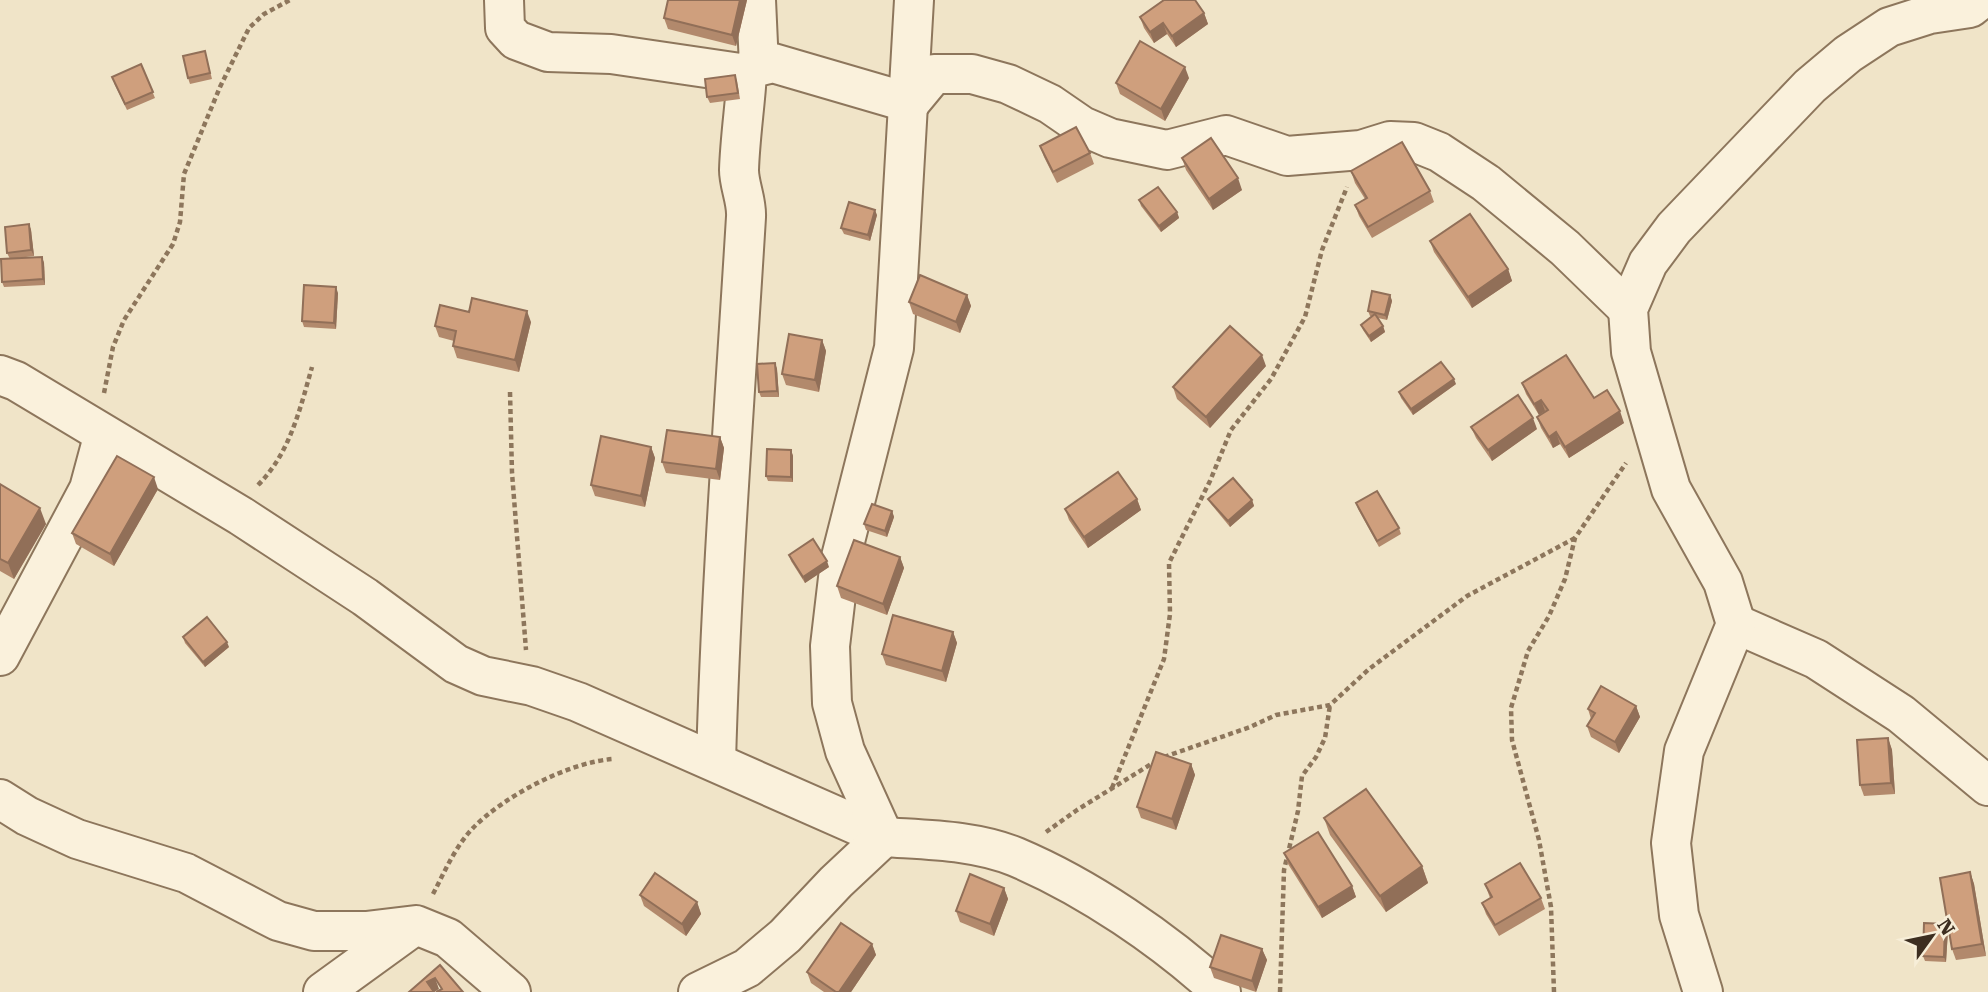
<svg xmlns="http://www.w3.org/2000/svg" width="1988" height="992" font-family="'Roboto Serif',serif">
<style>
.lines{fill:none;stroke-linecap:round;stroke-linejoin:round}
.minor-casing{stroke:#8d765c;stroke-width:42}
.path{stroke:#8d765c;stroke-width:4.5;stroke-dasharray:5 3.5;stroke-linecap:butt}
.minor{stroke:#faf1dc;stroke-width:38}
.wall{fill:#b2896c}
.shaded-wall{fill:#916f58}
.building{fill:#cf9f7d;stroke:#916f58;stroke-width:2}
</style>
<rect width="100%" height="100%" fill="#f0e4c8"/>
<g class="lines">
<!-- minor casing -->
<g class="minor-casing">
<g id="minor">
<polyline points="504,0 505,28 516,40 548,52 611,54 747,74"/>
<polyline points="756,0 759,66"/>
<polyline points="910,103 934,74 972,74 1008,84 1050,104 1082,126 1110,138 1167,150 1226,135 1287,156 1361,150 1390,141 1414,142 1439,152 1486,183 1565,248 1628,309"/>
<path d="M0,375L16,381L241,516L365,597L456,664L483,676L532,686L578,702L884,837C927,840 975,840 1016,857C1087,887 1165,940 1221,992"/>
<polyline points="1736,624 1816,659 1901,714 1988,786"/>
<polyline points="0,656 89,489 103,437"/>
<path d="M716,762C721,580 735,398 746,217C747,201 739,185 739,170C740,138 745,106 747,74L752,68L773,63L910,103"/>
<polyline points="0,799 27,816 77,839 186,873 278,921 314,931 366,931 416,925 448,938 511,992"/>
<polyline points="323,992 414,926"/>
<polyline points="698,992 747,968 785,936 836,882 884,837 845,751 832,703 830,646 840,561 894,348 914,0"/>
<polyline points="1703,992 1679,915 1671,843 1684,751 1736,624 1723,582 1671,489 1631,352 1628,309 1648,263 1674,228 1810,86 1848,54 1889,27 1930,14 1970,8 1980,0"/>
</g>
</g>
<!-- path -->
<g class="path">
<polyline points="510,392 512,473 526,650"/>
<polyline points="104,393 113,347 124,320 173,244 180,222 184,174 220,87 249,28 264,14 290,0"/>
<path d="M258,485C290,453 300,409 312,367"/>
<polyline points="1164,757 1250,727 1276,715 1330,705 1369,669 1467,596 1575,538"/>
<polyline points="1112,788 1164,659 1170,614 1169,563 1210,481 1231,430 1271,379 1305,317 1322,250 1347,187"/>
<polyline points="1046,832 1077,810 1156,761"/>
<path d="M433,894C445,871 455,847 473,828C504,796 569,762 613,759"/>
<polyline points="1280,992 1284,870 1298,811 1302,776 1316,757 1325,738 1330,705"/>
<polyline points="1554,992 1551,907 1539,840 1512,740 1511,708 1528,651 1549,616 1565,579 1575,538 1626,463"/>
</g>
<!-- minor -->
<use href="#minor" class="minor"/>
</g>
<!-- wall -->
<g class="wall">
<polygon points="668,0 747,0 736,46 668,29 664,18"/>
<polygon points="1204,13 1208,24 1176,47 1167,34 1154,43 1144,28 1140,17"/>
<polygon points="205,51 212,79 190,84 188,78"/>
<polygon points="141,64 155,98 127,110 114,83"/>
<polygon points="735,75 737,81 740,99 710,103 707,97"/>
<polygon points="1189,78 1165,121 1120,94 1116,83"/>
<polygon points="1040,146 1090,153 1094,164 1057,183 1044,157"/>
<polygon points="1182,158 1242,190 1213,210 1186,170"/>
<polygon points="1351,171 1430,191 1434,202 1372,238 1359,216 1355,205 1365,199 1355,183"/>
<polygon points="1139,200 1177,212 1179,218 1161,232 1141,206"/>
<polygon points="877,215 870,241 844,234 841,228"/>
<polygon points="29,224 31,230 34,256 10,259 7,253"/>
<polygon points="1430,241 1508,269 1512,281 1472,308 1434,252"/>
<polygon points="42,257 44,263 45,285 4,287 2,282"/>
<polygon points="338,293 336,329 304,327 302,321"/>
<polygon points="967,295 971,306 960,333 913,314 909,302"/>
<polygon points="1390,295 1392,301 1387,320 1378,318 1383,326 1385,332 1371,342 1363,330 1361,325 1372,317 1370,316 1368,311"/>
<polygon points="469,312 531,322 519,372 457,358 453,346 454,341 439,337 435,326"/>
<polygon points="822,340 826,351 819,392 786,385 782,374"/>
<polygon points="775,363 777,369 779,397 761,397 759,392"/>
<polygon points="1266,366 1210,428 1177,399 1173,387"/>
<polygon points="1522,383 1594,398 1624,423 1569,458 1560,444 1553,448 1541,428 1537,417 1545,411 1539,415 1526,394"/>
<polygon points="1456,384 1413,415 1401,398 1399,392"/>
<polygon points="1471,427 1537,429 1492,461 1476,438"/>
<polygon points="720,437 724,448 720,480 666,473 662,462"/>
<polygon points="651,447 655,458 645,507 595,496 591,485"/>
<polygon points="791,450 793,456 793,482 768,481 766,476"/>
<polygon points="0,484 46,524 14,579 0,571"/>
<polygon points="158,489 114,566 76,544 72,533"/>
<polygon points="1137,499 1141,510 1088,548 1069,520 1065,509"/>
<polygon points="1208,499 1252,500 1254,506 1230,527 1211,504"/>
<polygon points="1356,503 1399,528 1401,534 1379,547 1358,509"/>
<polygon points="892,511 894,517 887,537 866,530 864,524"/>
<polygon points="789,555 829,567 805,583 791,561"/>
<polygon points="900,557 904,568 887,615 841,598 837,586"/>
<polygon points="953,632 957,643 946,682 886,665 882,654"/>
<polygon points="183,637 229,647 205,667 185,643"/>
<polygon points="1636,706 1640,717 1619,753 1591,737 1587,726 1591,719 1588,709"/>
<polygon points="1888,738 1892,750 1895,794 1864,796 1860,785"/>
<polygon points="1191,764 1195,775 1176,830 1141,818 1137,807"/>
<polygon points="1324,818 1422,866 1428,883 1386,912 1330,835"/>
<polygon points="1284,853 1352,886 1356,897 1322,918 1288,864"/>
<polygon points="1970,872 1974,884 1986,956 1956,960 1952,949"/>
<polygon points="1485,884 1541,898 1545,909 1499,936 1486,914 1482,903 1490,898"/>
<polygon points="1004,888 1008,899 994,936 960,922 956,911"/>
<polygon points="640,895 697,902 701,914 686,936 644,906"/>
<polygon points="1948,930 1946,962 1925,961 1923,956"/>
<polygon points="872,944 876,955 851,992 824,992 811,983 807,972"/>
<polygon points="1262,949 1267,960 1256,992 1214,978 1210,967"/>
</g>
<!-- shaded-wall -->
<g class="shaded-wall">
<polygon points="740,0 747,0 736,46 732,35"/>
<polygon points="1204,13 1208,24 1176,47 1172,36"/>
<polygon points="1163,23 1167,34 1154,43 1150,32"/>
<polygon points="1185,67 1189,78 1165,121 1161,109"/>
<polygon points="1238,178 1242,190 1213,210 1209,199"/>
<polygon points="875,210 877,215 870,241 868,235"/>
<polygon points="1177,212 1179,218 1161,232 1159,226"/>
<polygon points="29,224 31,230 34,256 31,250"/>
<polygon points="42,257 44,263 45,285 43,279"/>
<polygon points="1508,269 1512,281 1472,308 1468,297"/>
<polygon points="336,287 338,293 336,329 334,323"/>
<polygon points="967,295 971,306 960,333 956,322"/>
<polygon points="1390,295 1392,301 1387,320 1385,315"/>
<polygon points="527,311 531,322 519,372 515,360"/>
<polygon points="1383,326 1385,332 1371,342 1369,336"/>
<polygon points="822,340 826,351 819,392 815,380"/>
<polygon points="1262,355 1266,366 1210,428 1206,417"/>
<polygon points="775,363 777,369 779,397 777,391"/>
<polygon points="1454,379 1456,384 1413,415 1411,409"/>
<polygon points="1541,400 1545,411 1539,415 1534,404"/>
<polygon points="1620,411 1624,423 1569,458 1565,447"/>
<polygon points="1533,418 1537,429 1492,461 1488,450"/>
<polygon points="1556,432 1560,444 1553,448 1549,437"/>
<polygon points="720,437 724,448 720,480 716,469"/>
<polygon points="651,447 655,458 645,507 641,496"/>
<polygon points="791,450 793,456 793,482 791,477"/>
<polygon points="154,477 158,489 114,566 110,554"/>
<polygon points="1137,499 1141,510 1088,548 1084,537"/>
<polygon points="1252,500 1254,506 1230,527 1228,521"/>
<polygon points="40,508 46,524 14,579 8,563"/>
<polygon points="892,511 894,517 887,537 885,531"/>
<polygon points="900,557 904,568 887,615 883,604"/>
<polygon points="827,561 829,567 805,583 803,577"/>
<polygon points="953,632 957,643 946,682 942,671"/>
<polygon points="227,642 229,647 205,667 203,662"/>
<polygon points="1636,706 1640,717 1619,753 1615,742"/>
<polygon points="1888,738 1892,750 1895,794 1891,783"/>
<polygon points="1191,764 1195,775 1176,830 1172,819"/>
<polygon points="1422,866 1428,883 1386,912 1380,896"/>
<polygon points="1970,872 1974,884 1986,956 1982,944"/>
<polygon points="1352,886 1356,897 1322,918 1318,907"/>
<polygon points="1004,888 1008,899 994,936 990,924"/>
<polygon points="697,902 701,914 686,936 682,924"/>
<polygon points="1945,924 1948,930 1946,962 1944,957"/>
<polygon points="872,944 876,955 851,992 839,992"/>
<polygon points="1262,949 1267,960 1256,992 1252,981"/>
<polygon points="435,978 439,989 434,992 427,982"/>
</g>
<!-- building -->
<g class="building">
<polygon points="668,0 740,0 732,35 664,18"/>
<polygon points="1164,0 1195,0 1204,13 1172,36 1163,23 1150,32 1140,17"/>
<polygon points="1140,41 1185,67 1161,109 1116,83"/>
<polygon points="205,51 210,73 188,78 183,56"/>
<polygon points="141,64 153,92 125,104 112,77"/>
<polygon points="735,75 738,93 707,97 705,79"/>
<polygon points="1076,127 1090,153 1053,172 1040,146"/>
<polygon points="1211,138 1238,178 1209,199 1182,158"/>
<polygon points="1402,142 1430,191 1368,227 1355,205 1367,198 1351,171"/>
<polygon points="1158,187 1177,212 1159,226 1139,200"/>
<polygon points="849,202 875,210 868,235 841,228"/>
<polygon points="1470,214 1508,269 1468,297 1430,241"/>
<polygon points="29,224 31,250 7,253 5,227"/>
<polygon points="42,257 43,279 2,282 1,259"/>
<polygon points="920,275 967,295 956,322 909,302"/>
<polygon points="304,285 336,287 334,323 302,321"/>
<polygon points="1372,291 1390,295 1385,315 1368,311"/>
<polygon points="472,298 527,311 515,360 453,346 456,331 435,326 440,305 469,312"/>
<polygon points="1375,314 1383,326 1369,336 1361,325"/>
<polygon points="1230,326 1262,355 1206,417 1173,387"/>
<polygon points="789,334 822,340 815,380 782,374"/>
<polygon points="1566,355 1594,398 1607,390 1620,411 1565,447 1556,432 1549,437 1537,417 1548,410 1541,400 1534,404 1522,383"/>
<polygon points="1441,362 1454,379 1411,409 1399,392"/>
<polygon points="775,363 777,391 759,392 757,364"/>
<polygon points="1518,395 1533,418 1488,450 1471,427"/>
<polygon points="667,430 720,437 716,469 662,462"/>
<polygon points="601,436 651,447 641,496 591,485"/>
<polygon points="767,449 791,450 791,477 766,476"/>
<polygon points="117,456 154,477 110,554 72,533"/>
<polygon points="1118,472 1137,499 1084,537 1065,509"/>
<polygon points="1233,478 1252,500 1228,521 1208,499"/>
<polygon points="0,484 40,508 8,563 0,559"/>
<polygon points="1377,491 1399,528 1377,541 1356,503"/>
<polygon points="872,504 892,511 885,531 864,524"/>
<polygon points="813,539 827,561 803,577 789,555"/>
<polygon points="854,540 900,557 883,604 837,586"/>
<polygon points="893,615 953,632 942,671 882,654"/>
<polygon points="207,617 227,642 203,662 183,637"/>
<polygon points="1601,686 1636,706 1615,742 1587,726 1595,713 1588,709"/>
<polygon points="1888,738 1891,783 1860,785 1857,740"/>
<polygon points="1156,752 1191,764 1172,819 1137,807"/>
<polygon points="1366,789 1422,866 1380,896 1324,818"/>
<polygon points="1318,832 1352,886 1318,907 1284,853"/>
<polygon points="1520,863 1541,898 1495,925 1482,903 1492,897 1485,884"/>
<polygon points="1970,872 1982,944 1952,949 1940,878"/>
<polygon points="655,873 697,902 682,924 640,895"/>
<polygon points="970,874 1004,888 990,924 956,911"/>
<polygon points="841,923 872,944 839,992 836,992 807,972"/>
<polygon points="1924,923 1945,924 1944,957 1923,956"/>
<polygon points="1221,935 1262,949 1252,981 1210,967"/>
<polygon points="440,965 463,992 436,992 442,989 435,978 427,982 434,992 409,992"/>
</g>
<!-- north arrow -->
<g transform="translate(1932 936) rotate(57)" stroke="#f7eed8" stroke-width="5" paint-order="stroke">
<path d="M0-5L12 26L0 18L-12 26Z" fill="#3d2e20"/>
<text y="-10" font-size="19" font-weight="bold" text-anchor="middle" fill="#3d2e20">N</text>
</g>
</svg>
